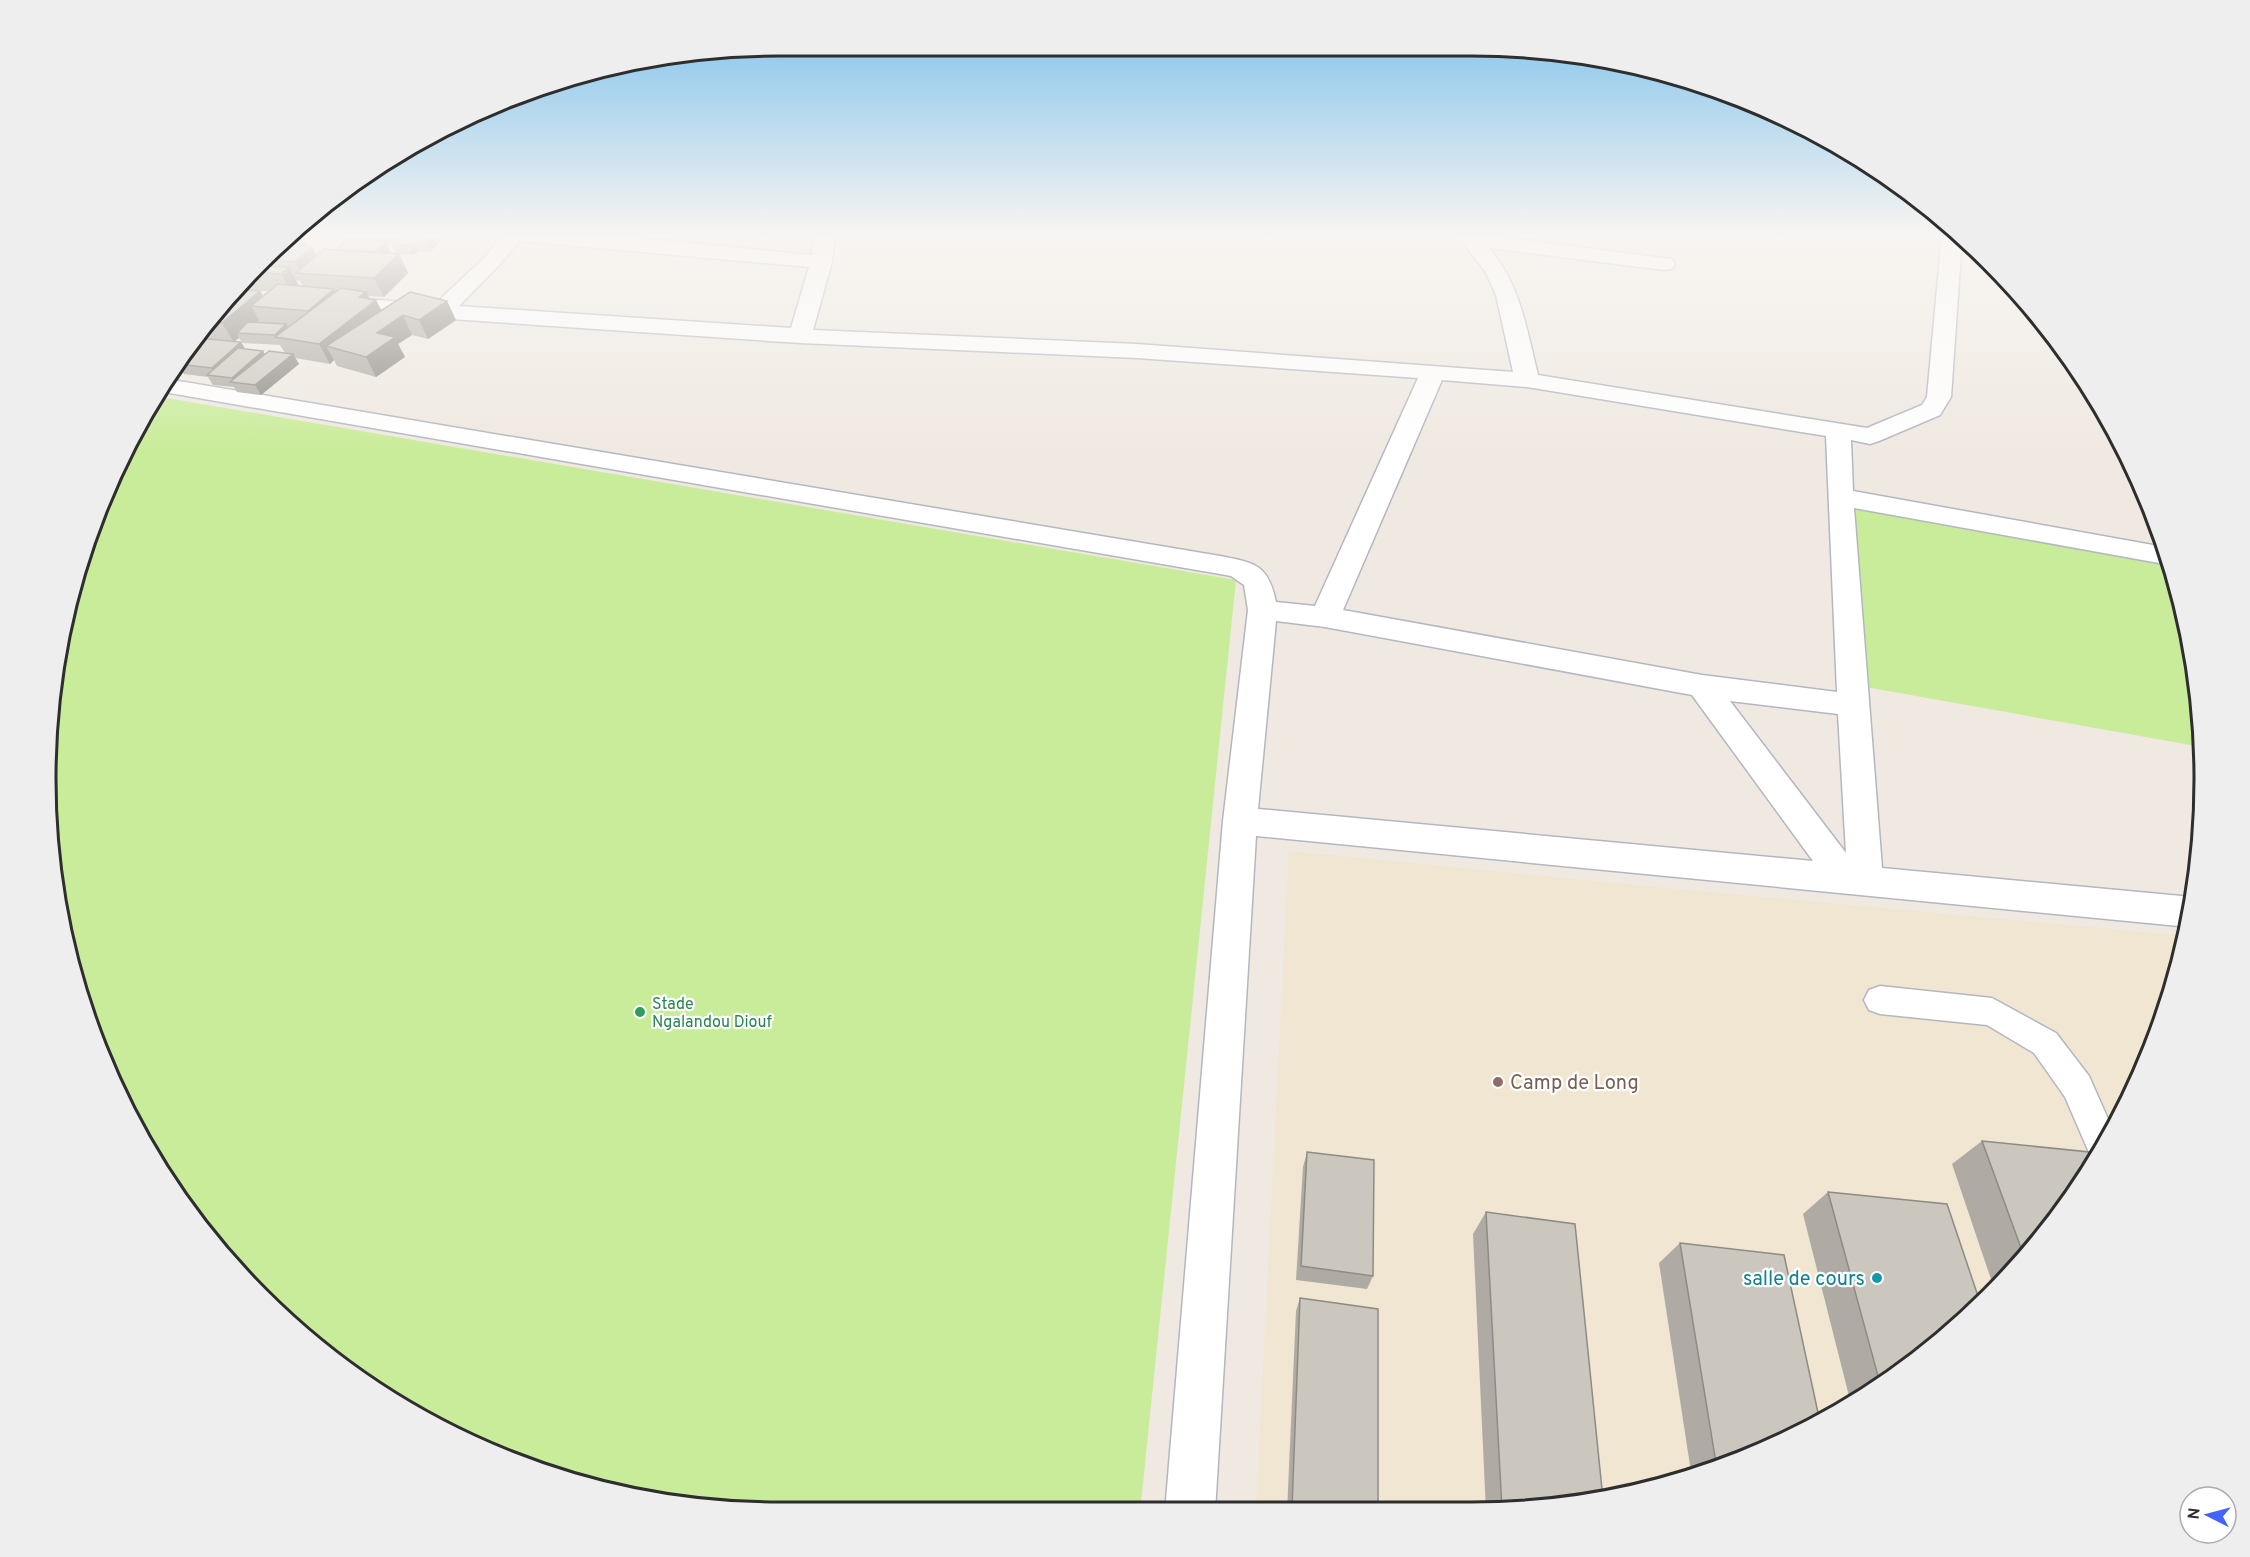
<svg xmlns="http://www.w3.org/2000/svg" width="2250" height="1557" font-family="Overpass,sans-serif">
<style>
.education{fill:#f0e6d1}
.pitch{fill:#c9ec9a}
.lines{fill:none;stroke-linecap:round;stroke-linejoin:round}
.service-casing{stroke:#b4b7c1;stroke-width:3}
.minor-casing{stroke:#b4b7c1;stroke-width:3}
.service{fill:#fff;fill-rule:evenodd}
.minor{fill:#fff;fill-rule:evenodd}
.wall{fill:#afaba4;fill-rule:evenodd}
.shaded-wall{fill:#8e8b86}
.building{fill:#cbc7bf;stroke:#8e8b86;stroke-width:1.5}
.leisure-dot{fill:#2e9e5b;stroke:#fff;stroke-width:2}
.education-dot{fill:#8d6e63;stroke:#fff;stroke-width:2}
.culture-dot{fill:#0f9aa8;stroke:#fff;stroke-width:2}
.labels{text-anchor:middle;stroke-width:4.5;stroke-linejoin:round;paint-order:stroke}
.leisure-label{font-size:16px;fill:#27864d;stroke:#fff;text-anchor:start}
.near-education-label{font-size:20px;fill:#785e54;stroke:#fff;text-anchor:start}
.near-culture-label{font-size:20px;fill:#0d838f;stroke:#fff;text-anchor:end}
.rim{fill:none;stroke:#2e2e2e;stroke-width:3}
</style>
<rect width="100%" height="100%" fill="#efe9e1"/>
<!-- education -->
<polygon class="education" points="1289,851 1677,889 2186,936 2149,1060 2081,1186 1990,1297 1879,1388 1796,1436 1614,1498 1472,1512 1256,1512"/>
<!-- pitch -->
<g class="pitch">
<polygon points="155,396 1236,580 1140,1512 779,1512 635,1498 497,1456 371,1388 260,1297 169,1186 121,1103 59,921 45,779 51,683 101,497 143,411"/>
<polygon points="1845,499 2166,554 2191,636 2202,747 1860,686"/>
</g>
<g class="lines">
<!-- service casing -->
<g class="service-casing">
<polygon id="service" points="1880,986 1992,998 2056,1033 2089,1076 2112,1128 2096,1159 2091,1157 2065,1097 2034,1053 1987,1025 1880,1014 1869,1010 1864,1000 1869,990"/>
</g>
<!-- minor casing -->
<g class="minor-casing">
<path id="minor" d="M503,234H596L812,255L815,234H835L832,262L813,330L1137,344L1513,372L1496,295L1485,271L1456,234H1477L1664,258L1672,259L1675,264L1672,269L1664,270L1489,248C1521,286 1526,327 1538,375L1867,428L1922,405L1927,397L1942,234H1956L1962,238L1951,397L1940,415L1879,441L1870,444L1851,440L1853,491L2164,547L2170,565L1854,508L1882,868L2192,897L2189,927L1256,836L1215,1512H1165L1223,821L1248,610L1244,585L1231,576L1220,574L158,391L167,379L1220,556C1255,563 1268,564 1276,602L1315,606L1418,378L1137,358L800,343L334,311L326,309L323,304L326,299L334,297L435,304L486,256ZM520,241L809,267L791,328L459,306L500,264ZM1442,380L1527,387L1826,436L1837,692L1702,675L1343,610ZM1276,621L1325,627L1692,695L1813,861L1258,809ZM1730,701L1838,714L1846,853Z"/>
</g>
<!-- service -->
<use href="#service" class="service"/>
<!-- minor -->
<use href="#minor" class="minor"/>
</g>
<!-- wall -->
<g class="wall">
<path d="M363,234H438L441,241L430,252L418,251L413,255L399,254L408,273L384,297L368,296L369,299L381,310L456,320L428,339L412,335L398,344L405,357L376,377L337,366L334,360L330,364L295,358L299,364L261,395L237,392L234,387L213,385L208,377L184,374L180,368L173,371L192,344H198L199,346L206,340L202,339L199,334L227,295L247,290L242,282L290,239L309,247L316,255L336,250L360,241L358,237ZM392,241H395L392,244L396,253H390L391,252L387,245ZM296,280L300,281L303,286H299ZM260,291H269L263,296ZM239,338L243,343L280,345L285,353L265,354L246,349L235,341Z"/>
<polygon points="1982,1141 2081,1186 1995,1291 1952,1164"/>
<polygon points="1307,1152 1373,1276 1367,1289 1296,1280 1303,1167"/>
<polygon points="1828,1192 1981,1305 1879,1388 1851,1404 1803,1214"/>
<polygon points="1486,1212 1603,1499 1486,1511 1473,1234"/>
<polygon points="1680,1243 1796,1436 1691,1472 1659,1263"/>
<polygon points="1300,1298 1378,1512 1287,1512 1296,1311"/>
</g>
<!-- shaded-wall -->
<g class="shaded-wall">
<polygon points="385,234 389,234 392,241 387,245 391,252 379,263 374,254 381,248 377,240"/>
<polygon points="435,234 438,234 441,241 430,252 426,242"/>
<polygon points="305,240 310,249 312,247 322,266 301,273 295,262 298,246"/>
<polygon points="413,241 418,251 413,255 409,245"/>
<polygon points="399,254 408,273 384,297 374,278"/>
<polygon points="271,260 278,273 265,266"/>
<polygon points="289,267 299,286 292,293 281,274"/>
<polygon points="334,289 344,308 319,330 308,311"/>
<polygon points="260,291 270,307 251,306 259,320 244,333 237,333 239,338 234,342 222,323"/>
<polygon points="366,292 372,303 376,300 386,319 326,346 334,360 330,364 319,344 359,297"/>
<polygon points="447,301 456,320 428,339 419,320"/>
<polygon points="403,315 412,335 398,344 405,357 376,377 366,357 377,333"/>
<polygon points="286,324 292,334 276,337 275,335"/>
<polygon points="241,342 247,352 217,376 212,368"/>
<polygon points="187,351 191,358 177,364"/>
<polygon points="263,351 269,361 235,382 232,378"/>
<polygon points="293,354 299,364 261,395 255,385"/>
<polygon points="177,364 180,368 173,371"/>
</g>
<!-- building -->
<g class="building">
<polygon points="363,234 385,234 377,240 358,237"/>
<polygon points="403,234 435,234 426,242 413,241 409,245 392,244"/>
<polygon points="290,239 305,240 298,246 312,247 295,262 271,260 265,266 289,267 281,274 253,272"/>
<polygon points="347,240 386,242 376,252 336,250"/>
<polygon points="324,249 399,254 374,278 296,273"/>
<polygon points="278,284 334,289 308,311 251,306"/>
<polygon points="341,288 366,292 359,297 376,300 319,344 275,337"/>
<polygon points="234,289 260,291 222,323 208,321 227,295"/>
<polygon points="410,292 447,301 419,320 403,315 377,333 395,337 366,357 326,346"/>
<polygon points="248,322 286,324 275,335 237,333"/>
<polygon points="207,339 241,342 212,368 177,364"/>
<polygon points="192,344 198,344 192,349 188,349"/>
<polygon points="238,348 263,351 232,378 207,375"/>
<polygon points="269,351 293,354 255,385 230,382"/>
<polygon points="1982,1141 2099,1153 2081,1186 2024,1256"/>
<polygon points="1307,1152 1374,1160 1373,1276 1301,1266"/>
<polygon points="1828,1192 1947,1204 1981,1305 1881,1387"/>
<polygon points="1486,1212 1575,1224 1603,1499 1502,1509"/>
<polygon points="1680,1243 1784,1255 1820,1422 1796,1436 1716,1463"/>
<polygon points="1300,1298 1378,1309 1378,1512 1324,1512 1292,1507"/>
</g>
<!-- sky -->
<linearGradient id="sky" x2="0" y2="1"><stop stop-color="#7abfeb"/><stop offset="0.52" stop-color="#f8f5f2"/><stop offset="1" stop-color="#f8f5f2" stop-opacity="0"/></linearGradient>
<rect width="2250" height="452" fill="url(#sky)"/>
<!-- markers -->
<circle class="leisure-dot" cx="640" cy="1012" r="6"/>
<circle class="education-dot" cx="1498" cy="1082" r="6"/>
<circle class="culture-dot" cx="1877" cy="1278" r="6"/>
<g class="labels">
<!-- leisure labels -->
<g class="leisure-label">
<text x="652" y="1009">Stade<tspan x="652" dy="18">Ngalandou Diouf</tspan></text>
</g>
<!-- near-education labels -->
<g class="near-education-label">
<text x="1510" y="1089">Camp de Long</text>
</g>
<!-- near-culture labels -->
<g class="near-culture-label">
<text x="1865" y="1285">salle de cours</text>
</g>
</g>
<!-- crop -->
<path d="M0 0H2250V1557H0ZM779 56H1471A723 723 0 0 1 2194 779V779A723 723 0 0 1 1471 1502H779A723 723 0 0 1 56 779V779A723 723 0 0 1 779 56Z" fill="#eee" fill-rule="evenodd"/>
<path class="rim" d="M779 56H1471A723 723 0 0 1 2194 779V779A723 723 0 0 1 1471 1502H779A723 723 0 0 1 56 779V779A723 723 0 0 1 779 56Z"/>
<!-- north arrow -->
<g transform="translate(2208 1515) rotate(276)"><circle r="28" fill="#ffffff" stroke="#ababab" stroke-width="1.5"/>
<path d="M0-4.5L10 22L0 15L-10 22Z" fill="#4264fb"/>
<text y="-9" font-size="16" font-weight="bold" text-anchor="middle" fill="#2e2e2e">N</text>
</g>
</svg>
